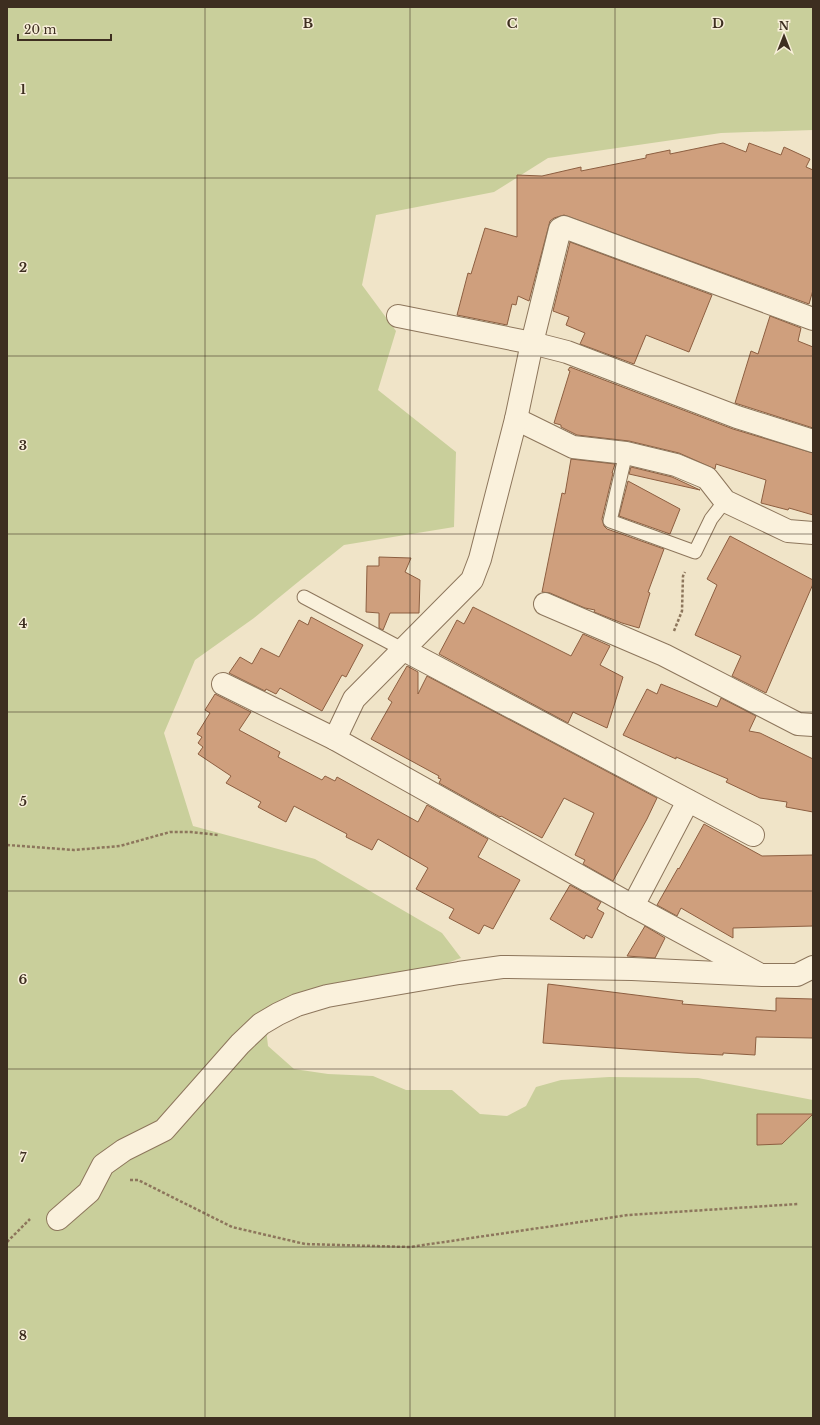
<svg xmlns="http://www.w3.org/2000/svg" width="820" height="1425" font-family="'Libre Baskerville',serif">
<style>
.green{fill:#c9cf9b}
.building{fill:#cf9f7d;stroke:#8d5f41}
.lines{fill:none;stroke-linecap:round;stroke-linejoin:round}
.lane-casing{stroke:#8d765c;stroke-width:15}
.street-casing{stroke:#8d765c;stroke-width:24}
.path{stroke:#8d765c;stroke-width:2.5;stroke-dasharray:3 2;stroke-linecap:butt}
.lane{stroke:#faf1dc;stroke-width:13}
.street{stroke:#faf1dc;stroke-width:22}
.grid{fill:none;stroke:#3d2e20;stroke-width:1;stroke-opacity:0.55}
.grid-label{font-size:13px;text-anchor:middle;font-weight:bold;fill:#3d2e20;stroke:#f7eed8;stroke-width:3;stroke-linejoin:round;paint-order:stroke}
</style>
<rect width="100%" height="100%" fill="#f0e4c8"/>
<polygon class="green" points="7,7 813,7 813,130 721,133 548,158 494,192 376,215 362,285 396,331 378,390 456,452 454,527 344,545 298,582 254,618 195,660 164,733 193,826 315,859 442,933 461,958 414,975 264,1011 268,1046 294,1069 328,1074 373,1076 406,1090 452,1090 480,1114 507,1116 526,1106 536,1087 561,1080 609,1077 698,1078 813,1100 813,1418 7,1418"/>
<g class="building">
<polygon points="723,143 746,152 749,143 781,155 784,147 810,159 806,167 813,170 813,290 809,304 564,215 554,218 550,221 529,301 518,296 516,305 512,304 507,325 457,315 468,273 471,274 485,228 517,237 517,175 542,176 581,167 581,171 646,158 646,155 670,150 670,154"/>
<polygon points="570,242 712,295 689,352 646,335 634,364 580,344 585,333 566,325 569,317 553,311"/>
<polygon points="770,316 801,328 798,341 813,347 813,428 735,403 751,351 758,354"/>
<polygon points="570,367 733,429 813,453 813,515 789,508 788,510 761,503 766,480 716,464 715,469 679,453 629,441 577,435 561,427 561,425 554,423 570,371 568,370"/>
<polygon points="571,459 615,464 612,473 613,473 602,519 604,526 607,529 664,549 648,592 650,593 639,628 622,623 594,612 595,610 585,608 550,593 542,592 562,493 565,494"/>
<polygon points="631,467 672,477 700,490 629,474"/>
<polygon points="628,481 680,509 670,534 619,516"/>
<polygon points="730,536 813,580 813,584 766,693 732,676 741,656 695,635 717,585 707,579"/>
<polygon points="379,557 411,558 405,572 420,580 419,613 390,613 383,630 379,628 379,613 366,612 367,566 379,566"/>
<polygon points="473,607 571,656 583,634 610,646 600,665 623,677 607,728 573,712 568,723 439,654 457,620 464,624"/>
<polygon points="311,617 363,645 346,677 342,675 322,711 280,688 276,694 266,689 265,691 229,673 240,657 252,664 261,648 279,657 299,620 308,625"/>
<polygon points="407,666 418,672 418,694 427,676 657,798 647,819 613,881 583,864 585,860 575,855 594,813 564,798 542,838 501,816 500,817 439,783 441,779 438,778 439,776 371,739 392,702 388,699"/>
<polygon points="661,684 717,707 721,698 756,716 749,731 760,733 813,759 813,812 786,807 787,802 760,798 726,782 728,779 676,757 676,759 623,735 647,689 657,694"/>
<polygon points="215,694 251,712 239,730 280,752 278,757 322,780 325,776 335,781 337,777 418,822 427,805 488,839 478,857 520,880 493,929 484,925 479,934 449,918 454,909 416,889 428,868 378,839 372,850 346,837 347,834 294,806 286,822 258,807 261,802 226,783 231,776 198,754 203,747 198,743 202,737 197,734 210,713 205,710"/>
<polygon points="704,824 762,856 813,855 813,926 733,928 733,938 681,908 677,916 657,905 678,868 679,869"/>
<polygon points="570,885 601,902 597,909 604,913 592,938 586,935 584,939 550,919"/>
<polygon points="645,926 665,938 655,958 627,956"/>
<polygon points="548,984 683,1001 682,1004 776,1011 776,998 813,999 813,1038 756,1037 755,1055 723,1053 723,1055 684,1053 543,1043"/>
<polygon points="757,1114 813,1114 782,1144 757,1145"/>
</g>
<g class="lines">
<g class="lane-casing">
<g id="lane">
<polyline points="626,453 610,521 695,552 711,519 725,501"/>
<polyline points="304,597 404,650"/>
</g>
</g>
<g class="street-casing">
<g id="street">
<polyline points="398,316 532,343 567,352 737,417 813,441"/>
<polyline points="516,419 573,447 626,453 676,465 707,478 725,501 788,531 813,533"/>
<polyline points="545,604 664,655 798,724 813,725"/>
<polyline points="404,650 753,835"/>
<polyline points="223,684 335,739 633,906 757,973"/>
<polyline points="335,739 354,699 472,580 480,559 516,419 532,343 560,229 564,227 813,319"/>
<polyline points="633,906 688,801"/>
<polyline points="58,1219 89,1192 103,1165 124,1150 164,1130 240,1044 261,1024 278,1014 297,1005 327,996 383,986 459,973 502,967 632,969 762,975 797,975 813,967"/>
</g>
</g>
<g class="path">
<polyline points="674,631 682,611 683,576 685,572"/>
<polyline points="7,845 74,850 120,846 170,832 191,832 218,835"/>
<polyline points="130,1180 138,1180 232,1227 305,1244 410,1247 628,1215 798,1204"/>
<polyline points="7,1242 30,1219"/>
</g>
<use href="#lane" class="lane"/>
<use href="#street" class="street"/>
</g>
<path class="grid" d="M205,7V1418M410,7V1418M615,7V1418M7,178H813M7,356H813M7,534H813M7,712H813M7,891H813M7,1069H813M7,1247H813"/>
<g class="grid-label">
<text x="308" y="28">B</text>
<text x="512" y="28">C</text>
<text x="718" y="28">D</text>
<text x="23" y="94">1</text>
<text x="23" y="272">2</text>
<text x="23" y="450">3</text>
<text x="23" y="628">4</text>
<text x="23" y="806">5</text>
<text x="23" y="984">6</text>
<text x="23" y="1162">7</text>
<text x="23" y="1340">8</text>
</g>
<rect width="820" height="1425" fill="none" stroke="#3d2e20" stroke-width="16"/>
<g transform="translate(784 36)" stroke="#f7eed8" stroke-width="3" paint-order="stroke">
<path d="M0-3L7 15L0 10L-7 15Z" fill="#3d2e20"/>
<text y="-6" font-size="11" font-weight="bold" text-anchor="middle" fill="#3d2e20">N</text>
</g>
<path d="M18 34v6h93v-6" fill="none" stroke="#3d2e20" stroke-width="2"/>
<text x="24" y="34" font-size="12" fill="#3d2e20" stroke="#f7eed8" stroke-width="3" paint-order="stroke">20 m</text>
</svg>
